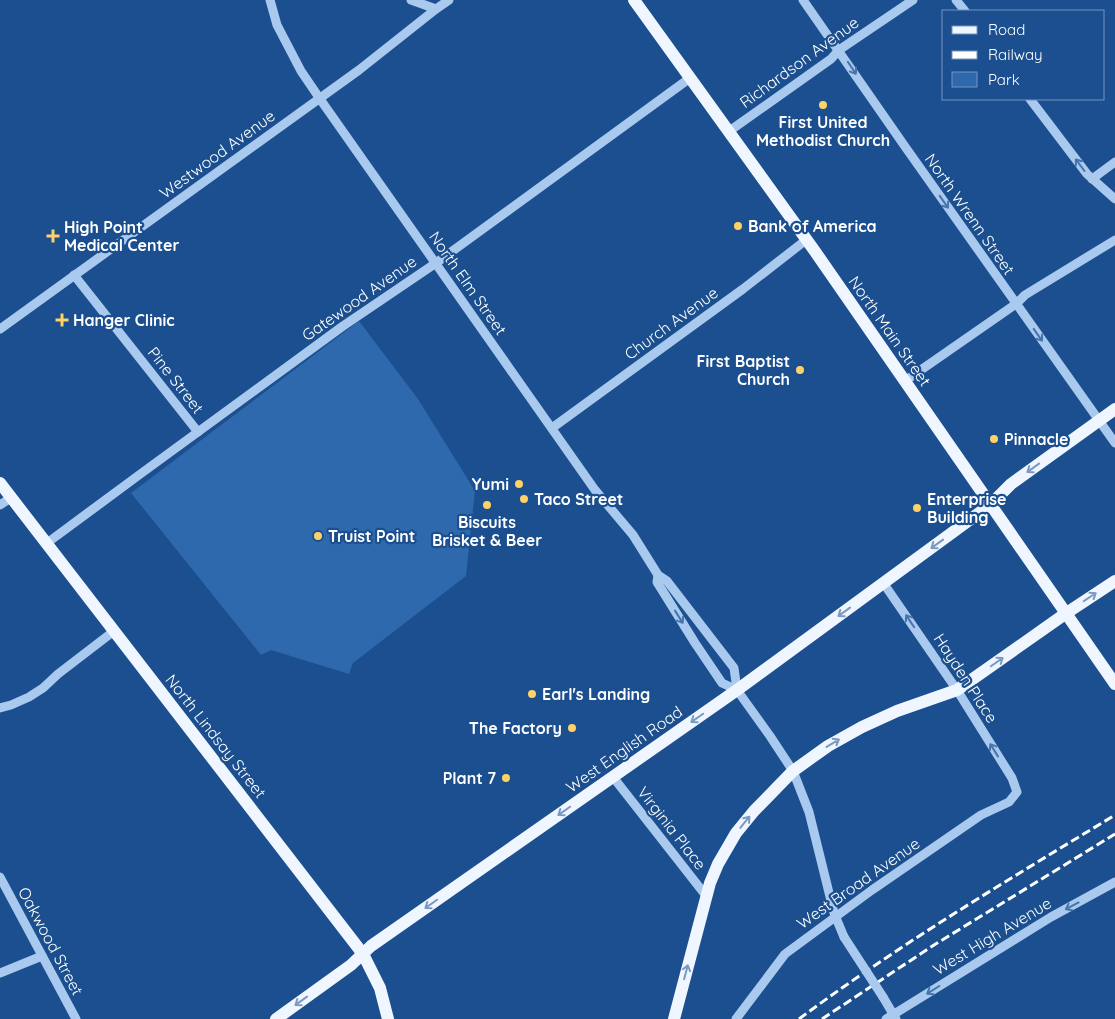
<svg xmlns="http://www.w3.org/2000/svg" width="1115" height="1019" font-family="Quicksand,sans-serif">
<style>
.green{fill:#2e69ad}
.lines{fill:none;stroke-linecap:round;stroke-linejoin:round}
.minor{stroke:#a9c9ee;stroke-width:9}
.major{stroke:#f0f6ff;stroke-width:12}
.rail{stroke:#fff;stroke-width:3;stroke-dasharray:9 4;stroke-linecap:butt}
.minor-bridge{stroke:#a9c9ee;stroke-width:9}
.oneway{stroke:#4674ac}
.oneway2{stroke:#7b9ac1}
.poi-dot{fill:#ffd166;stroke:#1b4f8f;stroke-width:2}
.labels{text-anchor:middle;stroke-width:4.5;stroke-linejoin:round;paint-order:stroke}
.street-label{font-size:16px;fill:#fff;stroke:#1b4f8f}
.poi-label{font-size:16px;font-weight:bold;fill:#fff;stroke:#1b4f8f;text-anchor:start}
</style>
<rect width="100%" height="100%" fill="#1b4f8f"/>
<polygon class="green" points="359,321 418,399 475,491 466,576 353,663 349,674 271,650 261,655 131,493"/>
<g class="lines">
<g class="minor">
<polyline points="270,0 277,25 301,71 320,99 595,490 633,535 658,575 667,581 734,668 737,690 770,736 793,771 809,812 834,913 844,937"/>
<polyline points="411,0 436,9"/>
<polyline points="803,0 906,148 1115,443"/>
<polyline points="956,0 965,11"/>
<polyline points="1030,99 1087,174 1115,199"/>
<polyline points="728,132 831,59 839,50 913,0"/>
<polyline points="1092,179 1115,162"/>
<polyline points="74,275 198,432"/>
<polyline points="0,329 359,70 436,9 449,0"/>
<polyline points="905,381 1016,304 1025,295 1115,240"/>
<polyline points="552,428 743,289 806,240"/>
<polyline points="0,505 12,497"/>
<polyline points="47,543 139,475 343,326 436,263 690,78"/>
<polyline points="658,575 657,582 695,643 722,683 737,690"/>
<polyline points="0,708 11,705 29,697 43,688 58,674 114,631"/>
<polyline points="613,777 707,897"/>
<polyline points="0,877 76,1019"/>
<polyline points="0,973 42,956"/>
<polyline points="883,997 896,1019"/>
<polyline points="736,1019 785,954 872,890 981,815 1009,802 1017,792 1012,778 957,690 884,584"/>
<polyline points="886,1019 1051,917 1115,882"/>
</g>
<g class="major">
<polyline points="634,0 814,250 1115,684"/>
<polyline points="0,483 363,954 380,988 388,1019"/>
<polyline points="276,1019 351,965 371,946 737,690 990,505 1011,484 1115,409"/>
<polyline points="674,1019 710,883 718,864 736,833 754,811 793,771 828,746 862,727 897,711 957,690 1065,614 1115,581"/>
</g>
<g class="rail">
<path d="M799,1019C900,944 1008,880 1115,815"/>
<polyline points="822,1019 934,945 1115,834"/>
</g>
<polyline class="minor-bridge" points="844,937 883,997"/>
</g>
<defs><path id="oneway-shaft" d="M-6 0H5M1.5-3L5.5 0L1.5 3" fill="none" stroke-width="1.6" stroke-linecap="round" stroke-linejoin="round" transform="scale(1.25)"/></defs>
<g class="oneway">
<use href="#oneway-shaft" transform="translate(852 68) rotate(56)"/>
<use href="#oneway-shaft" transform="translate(1080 165) rotate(-127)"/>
<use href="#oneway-shaft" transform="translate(944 202) rotate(55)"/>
<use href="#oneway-shaft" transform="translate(1038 335) rotate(55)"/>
<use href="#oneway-shaft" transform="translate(679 617) rotate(58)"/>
<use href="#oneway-shaft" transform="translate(910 621) rotate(-124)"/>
<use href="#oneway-shaft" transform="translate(994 750) rotate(-122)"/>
<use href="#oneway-shaft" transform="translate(1072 906) rotate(152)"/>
<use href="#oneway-shaft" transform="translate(933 990) rotate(148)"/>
</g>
<g class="oneway2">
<use href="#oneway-shaft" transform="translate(1033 468) rotate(144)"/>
<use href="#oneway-shaft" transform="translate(937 544) rotate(144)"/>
<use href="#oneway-shaft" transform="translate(1090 597) rotate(-34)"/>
<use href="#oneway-shaft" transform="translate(844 612) rotate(144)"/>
<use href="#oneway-shaft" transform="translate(997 662) rotate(-35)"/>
<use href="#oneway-shaft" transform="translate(697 718) rotate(145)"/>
<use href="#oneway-shaft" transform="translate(833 743) rotate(-31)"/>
<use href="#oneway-shaft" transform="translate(564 811) rotate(145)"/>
<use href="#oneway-shaft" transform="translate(745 822) rotate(-51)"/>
<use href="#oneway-shaft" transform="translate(431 904) rotate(145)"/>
<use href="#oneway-shaft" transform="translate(686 972) rotate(-75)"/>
<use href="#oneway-shaft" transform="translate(301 1001) rotate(144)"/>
</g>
<g class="poi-dot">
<circle cx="823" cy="105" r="5"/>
<circle cx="738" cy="226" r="5"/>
<path d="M50.5 228.5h5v5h5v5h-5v5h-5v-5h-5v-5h5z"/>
<path d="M59.5 312.5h5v5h5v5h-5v5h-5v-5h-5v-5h5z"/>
<circle cx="800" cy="370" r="5"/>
<circle cx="994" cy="439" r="5"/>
<circle cx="519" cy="484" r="5"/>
<circle cx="524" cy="499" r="5"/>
<circle cx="487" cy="505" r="5"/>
<circle cx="917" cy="508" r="5"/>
<circle cx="318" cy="536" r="5"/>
<circle cx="532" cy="694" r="5"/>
<circle cx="572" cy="728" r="5"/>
<circle cx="506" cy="778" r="5"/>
</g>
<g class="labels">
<g class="street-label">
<text transform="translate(799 62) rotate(-36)" y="6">Richardson Avenue</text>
<text transform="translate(217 154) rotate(-36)" y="6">Westwood Avenue</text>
<text transform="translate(970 214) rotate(55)" y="6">North Wrenn Street</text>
<text transform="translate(468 283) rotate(55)" y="6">North Elm Street</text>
<text transform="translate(359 298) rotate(-35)" y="6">Gatewood Avenue</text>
<text transform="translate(671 323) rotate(-36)" y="6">Church Avenue</text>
<text transform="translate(890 331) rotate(55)" y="6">North Main Street</text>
<text transform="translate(176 380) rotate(52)" y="6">Pine Street</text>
<text transform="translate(966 678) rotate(57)" y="6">Hayden Place</text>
<text transform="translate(216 736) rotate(52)" y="6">North Lindsay Street</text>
<text transform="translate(624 749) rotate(-35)" y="6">West English Road</text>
<text transform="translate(672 828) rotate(52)" y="6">Virginia Place</text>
<text transform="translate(858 883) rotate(-35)" y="6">West Broad Avenue</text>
<text transform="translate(992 936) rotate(-31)" y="6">West High Avenue</text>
<text transform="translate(51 941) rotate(62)" y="6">Oakwood Street</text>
</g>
<g class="poi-label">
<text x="823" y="128" text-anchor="middle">First United<tspan x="823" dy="18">Methodist Church</tspan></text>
<text x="748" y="232">Bank of America</text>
<text x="64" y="233">High Point<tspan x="64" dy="18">Medical Center</tspan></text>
<text x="73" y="326">Hanger Clinic</text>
<text x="790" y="367" text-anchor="end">First Baptist<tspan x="790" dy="18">Church</tspan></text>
<text x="1004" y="445">Pinnacle</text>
<text x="509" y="490" text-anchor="end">Yumi</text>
<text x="534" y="505">Taco Street</text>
<text x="927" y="505">Enterprise<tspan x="927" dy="18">Building</tspan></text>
<text x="487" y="528" text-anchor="middle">Biscuits<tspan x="487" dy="18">Brisket &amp; Beer</tspan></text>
<text x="328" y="542">Truist Point</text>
<text x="542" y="700">Earl's Landing</text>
<text x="562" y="734" text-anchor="end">The Factory</text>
<text x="496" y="784" text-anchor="end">Plant 7</text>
</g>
</g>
<rect x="942" y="10" width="162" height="90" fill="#1b4f8f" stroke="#7695bc"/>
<rect x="952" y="26" width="25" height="8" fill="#f0f6ff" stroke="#7695bc"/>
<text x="988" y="35" font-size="15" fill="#ffffff">Road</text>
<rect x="952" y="51" width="25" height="8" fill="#ffffff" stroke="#7695bc"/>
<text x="988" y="60" font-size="15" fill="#ffffff">Railway</text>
<rect x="952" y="72" width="25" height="15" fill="#2e69ad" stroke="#7695bc"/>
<text x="988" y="85" font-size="15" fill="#ffffff">Park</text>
</svg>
